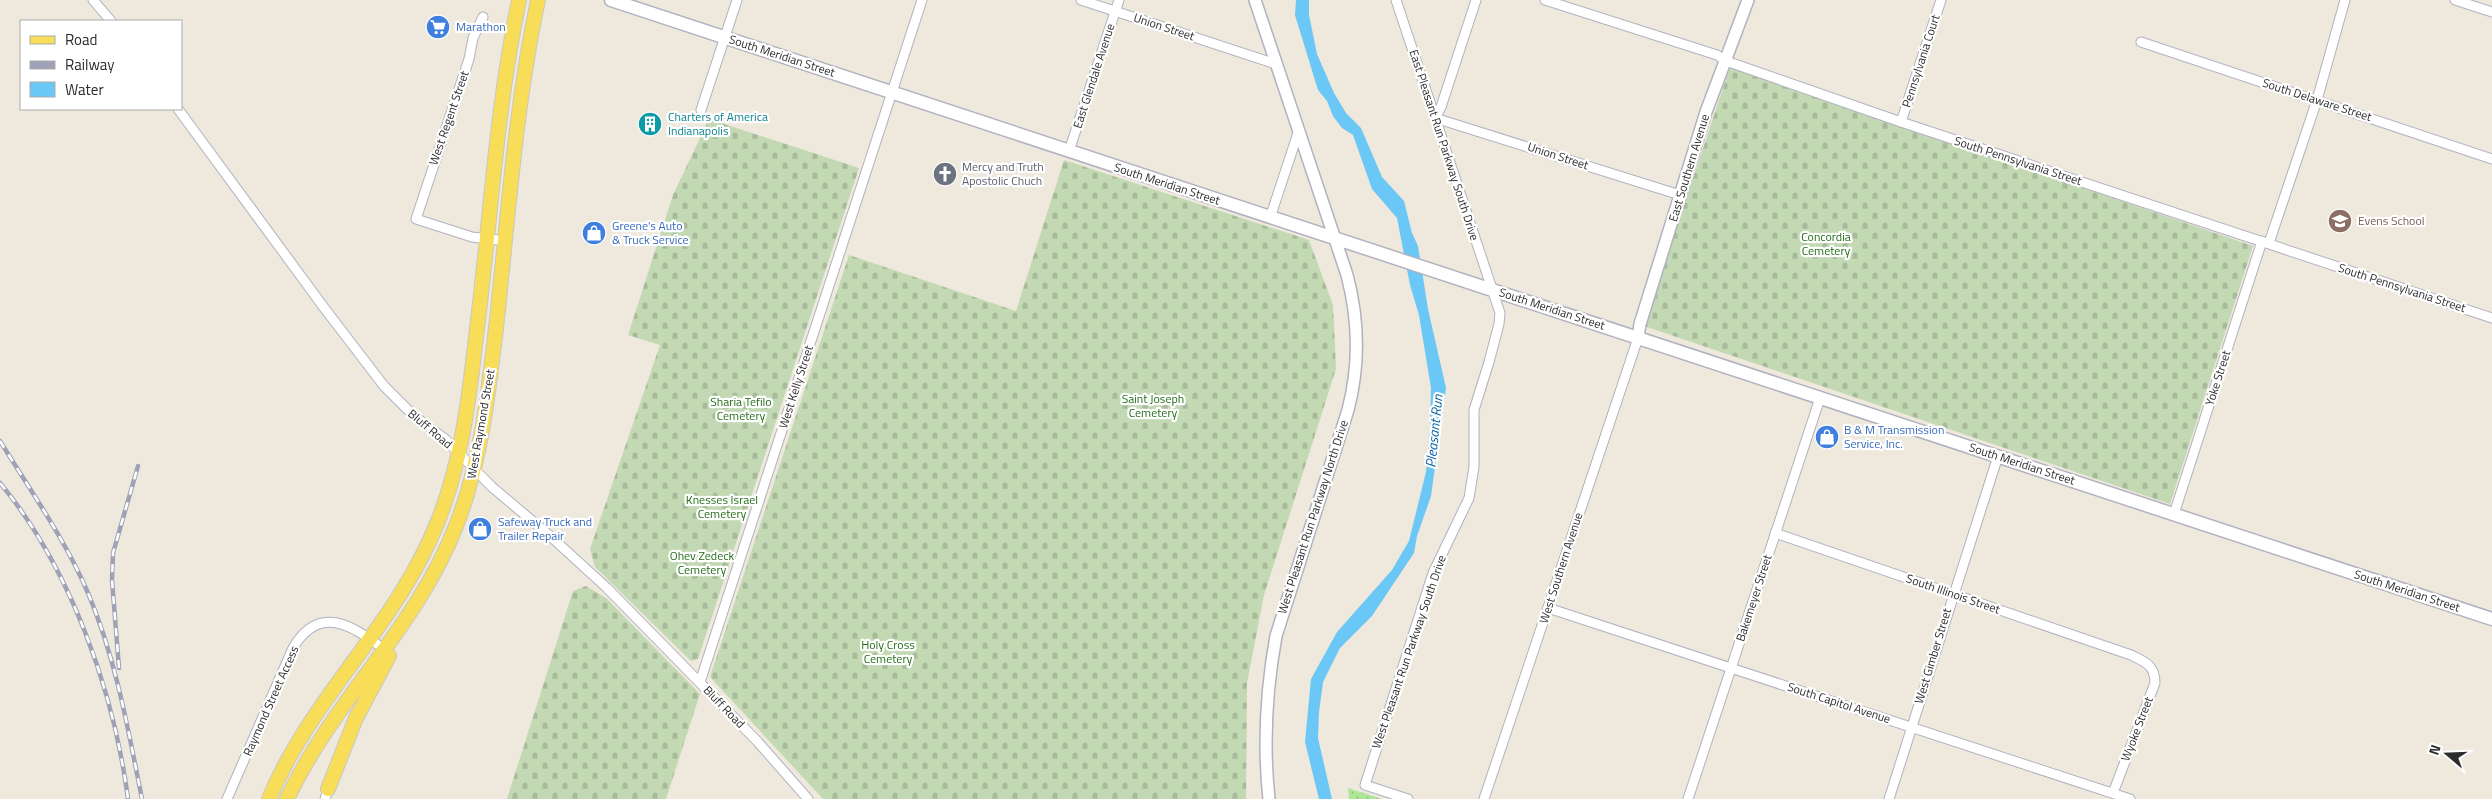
<svg xmlns="http://www.w3.org/2000/svg" width="2492" height="799" font-family="'Titillium Web',sans-serif">
<style>
.cemetery{fill:url(#cemetery-stones)}
.park{fill:url(#park-dots)}
.water{fill:#6bc7f5}
.lines{fill:none;stroke-linecap:round;stroke-linejoin:round}
.minor-casing{stroke:#b1b2c0;stroke-width:11}
.tertiary-casing{stroke:#b1b2c0;stroke-width:14}
.secondary-casing{stroke:#b1b2c0;stroke-width:15}
.primary-casing{stroke:#c8c8c8;stroke-width:16}
.minor{stroke:#fff;stroke-width:9}
.tertiary{stroke:#fff;stroke-width:11}
.secondary{stroke:#fff;stroke-width:12}
.primary{stroke:#f8dd58;stroke-width:14}
.rail-casing{stroke:#9fa1b7;stroke-width:4.5}
.rail{stroke:#fff;stroke-width:2.5;stroke-dasharray:8;stroke-linecap:butt}
.labels{text-anchor:middle;stroke-width:4.5;stroke-linejoin:round;paint-order:stroke}
.shop-label{font-size:12px;fill:#366cbe;stroke:#fff;text-anchor:start}
.street-label{font-size:12px;fill:#2c2c2c;stroke:#fff}
.culture-label{font-size:12px;fill:#0d838f;stroke:#fff;text-anchor:start}
.worship-label{font-size:12px;fill:#5b616d;stroke:#fff;text-anchor:start}
.education-label{font-size:12px;fill:#785e54;stroke:#fff;text-anchor:start}
.park-label{font-size:12px;fill:#236d17;stroke:#fff}
.water-label{font-size:14px;font-style:italic;fill:#0664a5;stroke:#fff}
</style>
<defs>
<pattern id="cemetery-stones" width="16" height="16" patternUnits="userSpaceOnUse" patternTransform="scale(1.25)"><rect width="16" height="16" fill="#c3d9b3"/><path d="M2 7V4a2 2 0 0 1 4 0v3zM10 15v-3a2 2 0 0 1 4 0v3z" fill="#a8ba9a"/></pattern>
<pattern id="park-dots" width="8" height="8" patternUnits="userSpaceOnUse" patternTransform="scale(1.25)"><rect width="8" height="8" fill="#ade797"/><path d="M2 2h.1M6 6h.1" fill="none" stroke="#95c682" stroke-width="1.8" stroke-linecap="round"/></pattern>
</defs>
<rect width="100%" height="100%" fill="#eee8dd"/>
<g class="cemetery">
<polygon points="1730,67 2253,246 2170,504 1644,326"/>
<polygon points="709,119 859,168 698,659 691,661 595,567 590,549 660,345 628,335 673,195"/>
<polygon points="1064,160 1309,240 1333,305 1336,369 1264,595 1247,683 1246,799 823,799 710,677 849,255 1016,311"/>
<polygon points="586,586 606,598 700,694 666,799 507,799 573,591"/>
</g>
<polygon class="park" points="1348,788 1382,799 1349,799"/>
<polygon class="water" points="1296,0 1309,0 1309,15 1317,54 1334,93 1346,113 1361,128 1382,177 1404,201 1412,233 1418,246 1428,309 1446,388 1431,496 1417,536 1414,553 1372,616 1340,648 1323,682 1319,712 1318,738 1332,799 1319,799 1305,742 1311,679 1337,632 1392,570 1409,541 1426,472 1430,428 1431,388 1419,315 1410,285 1397,218 1372,189 1353,135 1342,128 1333,116 1327,101 1318,90 1295,15"/>
<g class="lines">
<g class="minor-casing">
<g id="minor">
<polyline points="93,0 111,21"/>
<polyline points="1081,0 1276,64"/>
<polyline points="1396,0 1500,313 1499,324 1489,362 1474,410 1474,467 1469,498 1433,573 1365,785 1408,799"/>
<polyline points="1476,0 1441,107 1435,118 1680,195"/>
<polyline points="1545,0 1717,55 1726,61 1901,122 2492,318"/>
<polyline points="2455,0 2492,12"/>
<polyline points="483,17 473,38 469,59 416,219 472,237 506,241"/>
<polyline points="2141,42 2492,159"/>
<polyline points="178,109 325,309 384,386 415,417 445,439 492,487 549,535 607,588 757,741 808,799"/>
<polyline points="701,110 737,0"/>
<polyline points="1901,122 1941,0"/>
<polyline points="1069,151 1119,0"/>
<polyline points="1270,218 1299,130"/>
<polyline points="2269,243 2317,100 2345,0"/>
<polyline points="2174,514 2262,241"/>
<path d="M1775,533L2131,655C2145,662 2155,665 2155,683L2113,793"/>
<polyline points="1548,608 2130,799"/>
<polyline points="700,682 922,0"/>
<path d="M227,799L293,648C320,602 354,627 385,650"/>
<polyline points="325,799 328,789"/>
<polyline points="1484,799 1638,338"/>
<polyline points="1688,799 1820,398"/>
<polyline points="1889,799 1998,456"/>
</g>
</g>
<g class="tertiary-casing">
<g id="tertiary">
<path d="M1255,0L1347,275C1359,320 1360,364 1348,410L1276,636C1266,691 1263,743 1269,799"/>
<polyline points="1638,338 1640,324 1706,112 1748,0"/>
</g>
</g>
<g class="secondary-casing">
<polyline id="secondary" points="611,0 2492,619"/>
</g>
<g class="primary-casing">
<g id="primary">
<polyline points="328,789 356,718 389,656"/>
<path d="M269,799C311,697 398,624 438,521C464,456 470,388 478,320C491,213 497,105 519,0"/>
<path d="M287,799C333,701 417,627 456,526C481,462 488,395 496,328C508,219 515,108 538,0"/>
</g>
</g>
<use href="#minor" class="minor"/>
<use href="#tertiary" class="tertiary"/>
<use href="#secondary" class="secondary"/>
<use href="#primary" class="primary"/>
<g class="rail-casing">
<g id="rail">
<path d="M0,441C30,490 65,539 88,593C116,659 128,729 142,799"/>
<path d="M0,483C70,567 114,691 128,799"/>
<polyline points="119,668 112,580 113,553 138,466"/>
</g>
</g>
<use href="#rail" class="rail"/>
</g>
<defs>
<g id="supermarket-disc" transform="scale(1.25)"><circle r="9.5" fill="#3f7fe0" stroke="#fff"/><path d="M-6-5.5h2.5l.6 2H6L4.5 2H-2.5L-4.4-4H-6ZM-1.5 3.2a1.3 1.3 0 1 0 .1 0ZM3 3.2a1.3 1.3 0 1 0 .1 0Z" fill="#fff"/></g>
<g id="building-disc" transform="scale(1.25)"><circle r="9.5" fill="#0f9aa8" stroke="#fff"/><path d="M-4-6H4V6H1V3H-1V6H-4ZM-2.5-4.3h1.7v1.8h-1.7ZM.8-4.3h1.7v1.8H.8ZM-2.5-1h1.7V.8h-1.7ZM.8-1h1.7V.8H.8Z" fill="#fff"/></g>
<g id="church-disc" transform="scale(1.25)"><circle r="9.5" fill="#6b7280" stroke="#fff"/><path d="M-1.2-6h2.4v3.5h3.3v2.4h-3.3V6h-2.4V-.1h-3.3v-2.4h3.3Z" fill="#fff"/></g>
<g id="school-disc" transform="scale(1.25)"><circle r="9.5" fill="#8d6e63" stroke="#fff"/><path d="M0-5L7-2L0 1L-7-2ZM-4 1L0 2.5L4 1V4Q0 6-4 4Z" fill="#fff"/></g>
<g id="shop-disc" transform="scale(1.25)"><circle r="9.5" fill="#3f7fe0" stroke="#fff"/><path d="M-5-2.5h2.3a2.7 3.5 0 0 1 5.4 0H5L5.5 6h-11ZM-1.5-2.5h3a1.5 2.3 0 0 0-3 0Z" fill="#fff"/></g>
</defs>
<g fill-rule="evenodd">
<use href="#supermarket-disc" x="438" y="27"/>
<use href="#building-disc" x="650" y="124"/>
<use href="#church-disc" x="945" y="174"/>
<use href="#school-disc" x="2340" y="221"/>
<use href="#shop-disc" x="594" y="233"/>
<use href="#shop-disc" x="1827" y="437"/>
<use href="#shop-disc" x="480" y="529"/>
</g>
<g class="labels">
<g class="shop-label">
<text x="456" y="31">Marathon</text>
<text x="612" y="230">Greene's Auto<tspan x="612" dy="14">&amp; Truck Service</tspan></text>
<text x="1844" y="434">B &amp; M Transmission<tspan x="1844" dy="14">Service, Inc.</tspan></text>
<text x="498" y="526">Safeway Truck and<tspan x="498" dy="14">Trailer Repair</tspan></text>
</g>
<g class="street-label">
<text transform="translate(1164 27) rotate(18)" y="4">Union Street</text>
<text transform="translate(782 56) rotate(18)" y="4">South Meridian Street</text>
<text transform="translate(1921 61) rotate(-72)" y="4">Pennsylvania Court</text>
<text transform="translate(1094 76) rotate(-72)" y="4">East Glendale Avenue</text>
<text transform="translate(2317 100) rotate(18)" y="4">South Delaware Street</text>
<text transform="translate(449 118) rotate(-71)" y="4">West Regent Street</text>
<text transform="translate(1444 145) rotate(72)" y="4">East Pleasant Run Parkway South Drive</text>
<text transform="translate(1558 156) rotate(18)" y="4">Union Street</text>
<text transform="translate(2018 161) rotate(18)" y="4">South Pennsylvania Street</text>
<text transform="translate(1689 168) rotate(-73)" y="4">East Southern Avenue</text>
<text transform="translate(1167 184) rotate(18)" y="4">South Meridian Street</text>
<text transform="translate(2402 288) rotate(18)" y="4">South Pennsylvania Street</text>
<text transform="translate(1552 309) rotate(18)" y="4">South Meridian Street</text>
<text transform="translate(2218 378) rotate(-72)" y="4">Yoke Street</text>
<text transform="translate(796 387) rotate(-72)" y="4">West Kelly Street</text>
<text transform="translate(481 424) rotate(-80)" y="4">West Raymond Street</text>
<text transform="translate(430 429) rotate(40)" y="4">Bluff Road</text>
<text transform="translate(2022 464) rotate(18)" y="4">South Meridian Street</text>
<text transform="translate(1313 517) rotate(-72)" y="4">West Pleasant Run Parkway North Drive</text>
<text transform="translate(1561 568) rotate(-72)" y="4">West Southern Avenue</text>
<text transform="translate(2407 591) rotate(18)" y="4">South Meridian Street</text>
<text transform="translate(1953 594) rotate(19)" y="4">South Illinois Street</text>
<text transform="translate(1754 598) rotate(-72)" y="4">Bakemeyer Street</text>
<text transform="translate(1409 652) rotate(-71)" y="4">West Pleasant Run Parkway South Drive</text>
<text transform="translate(1933 656) rotate(-73)" y="4">West Gimber Street</text>
<text transform="translate(271 701) rotate(-66)" y="4">Raymond Street Access</text>
<text transform="translate(1839 703) rotate(18)" y="4">South Capitol Avenue</text>
<text transform="translate(724 707) rotate(46)" y="4">Bluff Road</text>
<text transform="translate(2137 729) rotate(-69)" y="4">Wyoke Street</text>
</g>
<g class="culture-label">
<text x="668" y="121">Charters of America<tspan x="668" dy="14">Indianapolis</tspan></text>
</g>
<g class="worship-label">
<text x="962" y="171">Mercy and Truth<tspan x="962" dy="14">Apostolic Chuch</tspan></text>
</g>
<g class="education-label">
<text x="2358" y="225">Evens School</text>
</g>
<g class="park-label">
<text x="1826" y="241">Concordia<tspan x="1826" dy="14">Cemetery</tspan></text>
<text x="1153" y="403">Saint Joseph<tspan x="1153" dy="14">Cemetery</tspan></text>
<text x="741" y="406">Sharia Tefilo<tspan x="741" dy="14">Cemetery</tspan></text>
<text x="722" y="504">Knesses Israel<tspan x="722" dy="14">Cemetery</tspan></text>
<text x="702" y="560">Ohev Zedeck<tspan x="702" dy="14">Cemetery</tspan></text>
<text x="888" y="649">Holy Cross<tspan x="888" dy="14">Cemetery</tspan></text>
</g>
<g class="water-label">
<text transform="translate(1434 431) rotate(-84)" y="5">Pleasant Run</text>
</g>
</g>
<rect x="20" y="20" width="162" height="90" fill="#ffffff" stroke="#ababab"/>
<rect x="30" y="36" width="25" height="8" fill="#f8dd58" stroke="#ababab"/>
<text x="65" y="45" font-size="15" fill="#2c2c2c">Road</text>
<rect x="30" y="61" width="25" height="8" fill="#9fa1b7" stroke="#ababab"/>
<text x="65" y="70" font-size="15" fill="#2c2c2c">Railway</text>
<rect x="30" y="82" width="25" height="15" fill="#6bc7f5" stroke="#ababab"/>
<text x="65" y="95" font-size="15" fill="#2c2c2c">Water</text>
<g transform="translate(2447 754) rotate(289)" stroke="#ffffff" stroke-width="4" paint-order="stroke">
<path d="M0-4L9 19L0 12L-9 19Z" fill="#2c2c2c"/>
<text y="-8" font-size="14" font-weight="bold" text-anchor="middle" fill="#2c2c2c">N</text>
</g>
</svg>
